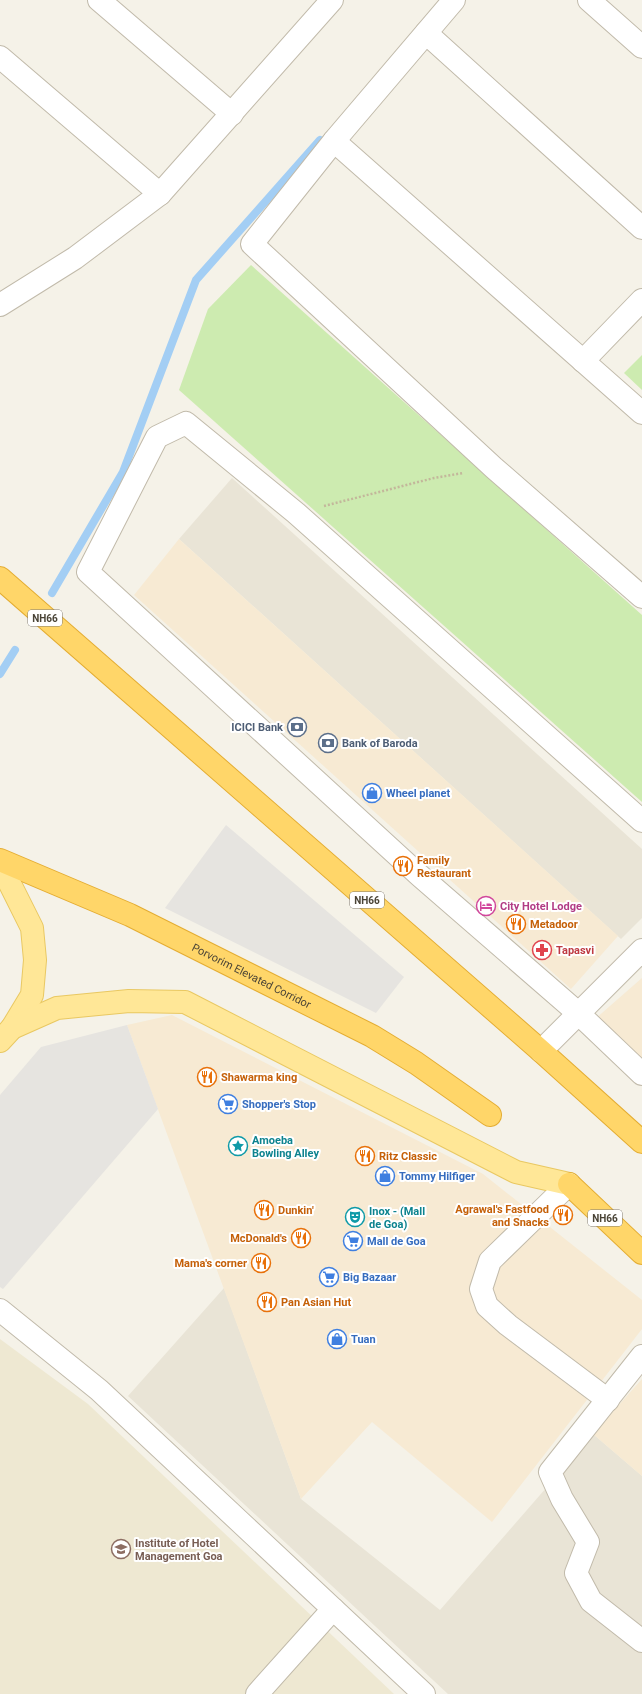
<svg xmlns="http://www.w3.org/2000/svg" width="642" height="1694" font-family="Roboto,sans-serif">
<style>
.residential{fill:#e9e4d6}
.commercial{fill:#f7ead3}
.education{fill:#eee8d2}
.green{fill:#cdebb0}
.parking{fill:#e6e4e0}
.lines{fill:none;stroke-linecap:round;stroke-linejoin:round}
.stream{stroke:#a3cef4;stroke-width:8}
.minor-casing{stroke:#c1baaa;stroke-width:24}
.major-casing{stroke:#e9c862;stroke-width:24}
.highway-casing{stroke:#e4ad33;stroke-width:24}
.path{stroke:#c3b79b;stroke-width:2.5;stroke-dasharray:2 2;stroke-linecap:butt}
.minor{stroke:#fff;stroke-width:22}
.major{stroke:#ffe797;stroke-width:22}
.highway{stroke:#ffd669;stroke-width:22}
.labels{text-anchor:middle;stroke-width:4;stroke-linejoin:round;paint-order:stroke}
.shield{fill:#fff;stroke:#807b72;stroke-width:1}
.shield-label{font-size:10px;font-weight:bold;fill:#494336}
.service-label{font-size:11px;font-weight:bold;fill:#4e5e75;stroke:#fff;text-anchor:end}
.shop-label{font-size:11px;font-weight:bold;fill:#366cbe;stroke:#fff;text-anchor:start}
.food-label{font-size:11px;font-weight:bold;fill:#c56008;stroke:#fff;text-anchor:start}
.hotel-label{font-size:11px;font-weight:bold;fill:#b23c85;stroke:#fff;text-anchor:start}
.health-label{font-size:11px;font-weight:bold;fill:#be3a42;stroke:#fff;text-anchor:start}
.street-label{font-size:11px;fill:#494336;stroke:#fff}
.culture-label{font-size:11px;font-weight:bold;fill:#0d838f;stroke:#fff;text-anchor:start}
.education-label{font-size:11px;font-weight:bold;fill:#785e54;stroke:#fff;text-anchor:start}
</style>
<rect width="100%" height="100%" fill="#f5f2e8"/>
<g class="residential">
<polygon points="232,478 642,849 642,918 621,939 179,539"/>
<polygon points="224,1288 301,1499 440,1610 593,1434 642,1476 642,1694 448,1694 128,1396"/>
</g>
<g class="commercial">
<polygon points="179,539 618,936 571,989 134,595"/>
<polygon points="642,978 642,1076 586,1027"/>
<polygon points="172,1015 483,1174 642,1300 642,1329 492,1522 372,1422 301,1499 127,1025"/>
<polygon points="642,1379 642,1476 593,1434"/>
</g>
<polygon class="education" points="0,1339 88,1404 394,1694 0,1694"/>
<g class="green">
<polygon points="251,265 642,615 642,802 179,390 208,309"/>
<polygon points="642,355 642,390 624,373"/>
</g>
<g class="parking">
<polygon points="226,825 404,977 376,1013 165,908"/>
<polygon points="127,1025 158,1109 3,1289 0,1287 0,1095 41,1047"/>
</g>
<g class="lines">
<g class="stream">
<polyline points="52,593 123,472 196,280 320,140"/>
<polyline points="0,674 15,650"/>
</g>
<g class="minor-casing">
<g id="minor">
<polyline points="99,0 232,114"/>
<polyline points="454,0 334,141 252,244 494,468 642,597"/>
<polyline points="589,0 642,47"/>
<polyline points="426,33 642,228"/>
<polyline points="0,57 160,194"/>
<polyline points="334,141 642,413"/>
<polyline points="0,305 75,258 160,194 332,0"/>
<polyline points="583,361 642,300"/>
<polyline points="642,821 296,513 186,423 157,437 88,572 419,875 578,1013 642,1074"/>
<polyline points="541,1051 642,950"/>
<polyline points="569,1184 490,1261 481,1289 487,1306 508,1325 608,1400"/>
<polyline points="0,1310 99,1390 424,1694"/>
<polyline points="642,1356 550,1472 562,1499 588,1542 576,1573 591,1601 642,1641"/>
<polyline points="257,1694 333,1609"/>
</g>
</g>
<g class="major-casing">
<g id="major">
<polyline points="0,864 32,928 35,960 32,995 12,1028"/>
<polyline points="0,1041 12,1028 57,1008 129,1001 185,1002 516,1172 569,1184"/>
</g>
</g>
<g class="highway-casing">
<g id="highway">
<polyline points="0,578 541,1051 642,1142"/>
<path id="s1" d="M0,860L130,915L372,1036L416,1063L490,1115"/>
<polyline points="569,1184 642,1253"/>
</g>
</g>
<polyline class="path" points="324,506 434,478 463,473"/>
<use href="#minor" class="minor"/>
<use href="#major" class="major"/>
<use href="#highway" class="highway"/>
</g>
<defs>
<g id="bank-ring" transform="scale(1)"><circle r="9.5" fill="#fff" stroke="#5c6f8a" stroke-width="1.5"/><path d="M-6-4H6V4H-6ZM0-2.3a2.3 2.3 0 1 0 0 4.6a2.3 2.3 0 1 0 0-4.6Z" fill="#5c6f8a"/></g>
<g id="shop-ring" transform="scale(1)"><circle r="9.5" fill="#fff" stroke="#3f7fe0" stroke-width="1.5"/><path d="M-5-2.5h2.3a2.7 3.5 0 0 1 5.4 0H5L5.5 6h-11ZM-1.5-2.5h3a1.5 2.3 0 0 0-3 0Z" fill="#3f7fe0"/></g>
<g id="restaurant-ring" transform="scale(1)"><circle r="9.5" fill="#fff" stroke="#e8710a" stroke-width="1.5"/><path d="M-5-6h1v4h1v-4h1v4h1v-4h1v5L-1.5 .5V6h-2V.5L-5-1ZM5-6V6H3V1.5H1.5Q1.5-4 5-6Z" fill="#e8710a"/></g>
<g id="hotel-ring" transform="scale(1)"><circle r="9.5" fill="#fff" stroke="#d1479c" stroke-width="1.5"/><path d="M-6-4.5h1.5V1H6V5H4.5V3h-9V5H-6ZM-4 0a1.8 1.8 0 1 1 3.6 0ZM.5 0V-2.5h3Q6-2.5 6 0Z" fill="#d1479c"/></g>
<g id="pharmacy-ring" transform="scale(1)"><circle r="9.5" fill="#fff" stroke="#e0444e" stroke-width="1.5"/><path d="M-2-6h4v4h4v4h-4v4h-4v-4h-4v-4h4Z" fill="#e0444e"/></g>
<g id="supermarket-ring" transform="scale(1)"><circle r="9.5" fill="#fff" stroke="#3f7fe0" stroke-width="1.5"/><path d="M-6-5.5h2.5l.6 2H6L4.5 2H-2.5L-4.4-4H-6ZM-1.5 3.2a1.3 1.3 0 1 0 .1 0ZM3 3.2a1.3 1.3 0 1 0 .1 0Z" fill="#3f7fe0"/></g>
<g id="sight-ring" transform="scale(1)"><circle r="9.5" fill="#fff" stroke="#0f9aa8" stroke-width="1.5"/><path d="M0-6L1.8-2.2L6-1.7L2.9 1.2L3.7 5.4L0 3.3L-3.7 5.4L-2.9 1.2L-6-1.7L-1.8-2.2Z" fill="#0f9aa8"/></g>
<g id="theatre-ring" transform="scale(1)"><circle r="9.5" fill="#fff" stroke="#0f9aa8" stroke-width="1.5"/><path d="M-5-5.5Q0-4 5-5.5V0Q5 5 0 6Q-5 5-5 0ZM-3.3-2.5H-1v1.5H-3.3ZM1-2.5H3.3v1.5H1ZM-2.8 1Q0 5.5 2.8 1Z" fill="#0f9aa8"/></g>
<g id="university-ring" transform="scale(1)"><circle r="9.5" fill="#fff" stroke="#8d6e63" stroke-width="1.5"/><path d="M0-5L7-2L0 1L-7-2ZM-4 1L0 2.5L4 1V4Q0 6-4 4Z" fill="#8d6e63"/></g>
</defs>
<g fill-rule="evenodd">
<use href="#bank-ring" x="297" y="727"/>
<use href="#bank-ring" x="328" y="743"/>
<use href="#shop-ring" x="372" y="793"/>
<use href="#restaurant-ring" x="403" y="866"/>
<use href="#hotel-ring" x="486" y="906"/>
<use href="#restaurant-ring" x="516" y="924"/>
<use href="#pharmacy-ring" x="542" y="950"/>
<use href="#restaurant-ring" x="207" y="1077"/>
<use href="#supermarket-ring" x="228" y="1104"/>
<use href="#sight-ring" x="238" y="1146"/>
<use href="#restaurant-ring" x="365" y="1156"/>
<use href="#shop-ring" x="385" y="1176"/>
<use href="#restaurant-ring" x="264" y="1210"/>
<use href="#restaurant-ring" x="563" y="1215"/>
<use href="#theatre-ring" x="355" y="1217"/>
<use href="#restaurant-ring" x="301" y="1238"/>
<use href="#supermarket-ring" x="353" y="1241"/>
<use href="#restaurant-ring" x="261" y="1263"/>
<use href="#supermarket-ring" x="329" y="1277"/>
<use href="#restaurant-ring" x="267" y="1302"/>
<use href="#shop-ring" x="337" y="1339"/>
<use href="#university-ring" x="121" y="1549"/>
</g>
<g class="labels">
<g class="shield">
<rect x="28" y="610" width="34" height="16" rx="3"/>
<rect x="350" y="892" width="34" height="16" rx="3"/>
<rect x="588" y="1210" width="34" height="16" rx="3"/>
</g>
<g class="shield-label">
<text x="45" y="622">NH66</text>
<text x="367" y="904">NH66</text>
<text x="605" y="1222">NH66</text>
</g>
<g class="service-label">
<text x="283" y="731">ICICI Bank</text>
<text x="342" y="747" text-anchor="start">Bank of Baroda</text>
</g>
<g class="shop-label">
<text x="386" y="797">Wheel planet</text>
<text x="242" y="1108">Shopper's Stop</text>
<text x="399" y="1180">Tommy Hilfiger</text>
<text x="367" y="1245">Mall de Goa</text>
<text x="343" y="1281">Big Bazaar</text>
<text x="351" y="1343">Tuan</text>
</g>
<g class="food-label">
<text x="417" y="864">Family<tspan x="417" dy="13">Restaurant</tspan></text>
<text x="530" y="928">Metadoor</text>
<text x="221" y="1081">Shawarma king</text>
<text x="379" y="1160">Ritz Classic</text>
<text x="549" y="1213" text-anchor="end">Agrawal's Fastfood<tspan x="549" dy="13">and Snacks</tspan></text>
<text x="278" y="1214">Dunkin'</text>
<text x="287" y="1242" text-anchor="end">McDonald's</text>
<text x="247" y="1267" text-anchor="end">Mama's corner</text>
<text x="281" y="1306">Pan Asian Hut</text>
</g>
<g class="hotel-label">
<text x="500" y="910">City Hotel Lodge</text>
</g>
<g class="health-label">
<text x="556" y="954">Tapasvi</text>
</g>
<g class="street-label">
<text dy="4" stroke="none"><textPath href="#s1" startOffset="277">Porvorim Elevated Corridor</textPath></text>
</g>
<g class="culture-label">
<text x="252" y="1144">Amoeba<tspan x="252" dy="13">Bowling Alley</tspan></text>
<text x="369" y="1215">Inox - (Mall<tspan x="369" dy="13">de Goa)</tspan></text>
</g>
<g class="education-label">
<text x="135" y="1547">Institute of Hotel<tspan x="135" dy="13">Management Goa</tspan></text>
</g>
</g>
</svg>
